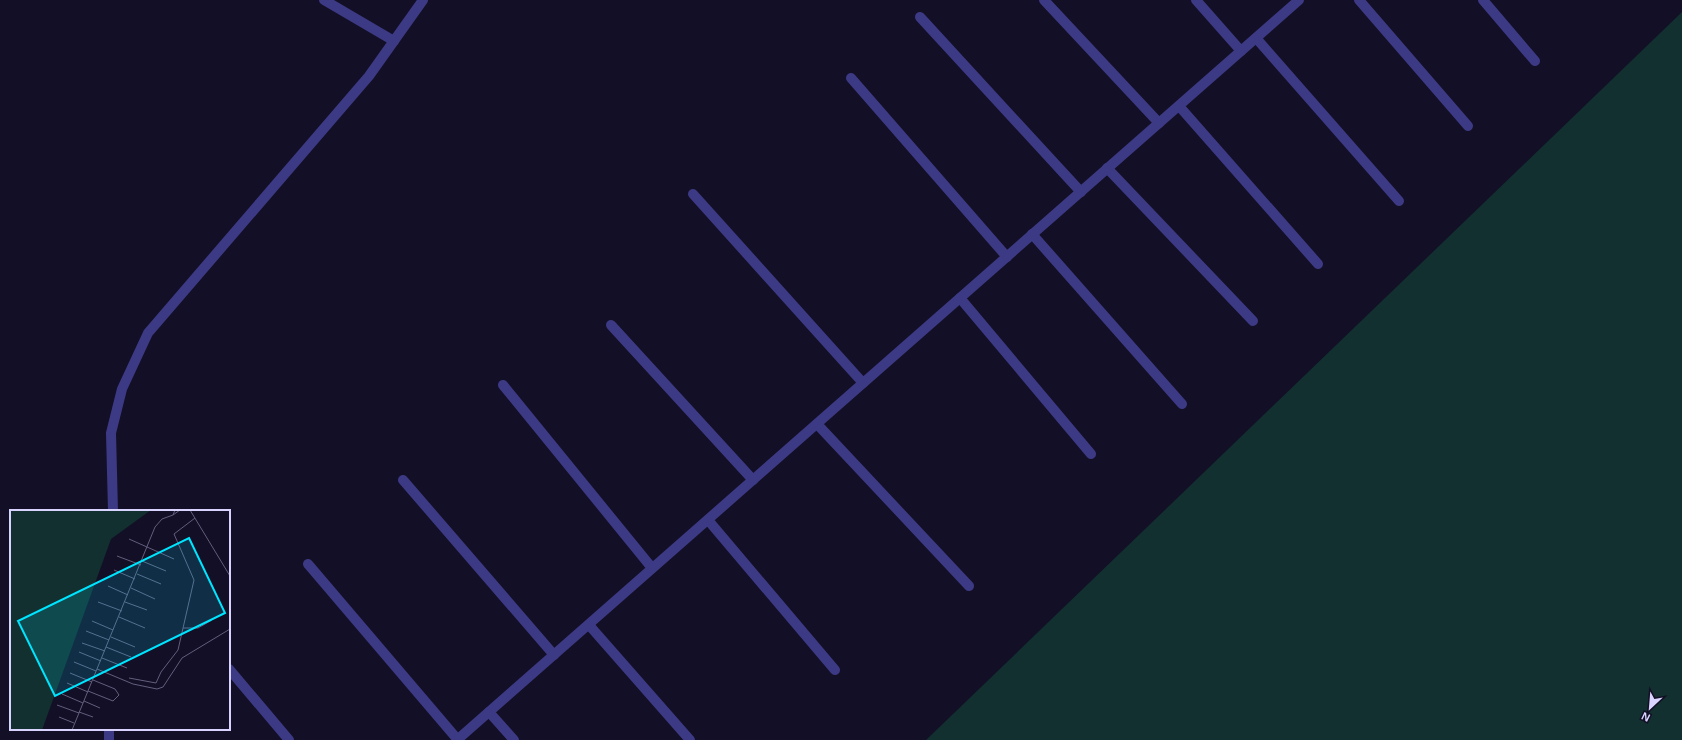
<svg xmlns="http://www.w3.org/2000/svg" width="1682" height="740" font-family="Helvetica,sans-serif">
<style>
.green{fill:#12302f}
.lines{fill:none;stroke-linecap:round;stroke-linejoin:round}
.minor{stroke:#3d3a85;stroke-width:10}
.inset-road{fill:none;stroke:#625e7d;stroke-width:1}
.view{fill:#00e5ff;fill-opacity:0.15;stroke:#00e5ff;stroke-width:2}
.inset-edge{fill:none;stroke:#d9d4ff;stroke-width:2}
</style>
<rect width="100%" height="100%" fill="#130f26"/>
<polygon class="green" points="1682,12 1682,740 926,740"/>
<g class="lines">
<g class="minor">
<polyline points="324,0 394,41"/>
<polyline points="1044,0 1159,123"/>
<polyline points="1196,0 1241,51"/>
<polyline points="1359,0 1468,126"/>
<polyline points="1483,0 1535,61"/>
<polyline points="920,17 1081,192"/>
<polyline points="1256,38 1399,201"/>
<polyline points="851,78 1007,257"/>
<polyline points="1179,106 1318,264"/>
<polyline points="1107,168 1253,321"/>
<polyline points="693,194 863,383"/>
<polyline points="1032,234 1182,404"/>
<polyline points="960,298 1091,454"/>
<polyline points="611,325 753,480"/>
<polyline points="503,385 652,568"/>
<polyline points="817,424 969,586"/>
<polyline points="403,480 554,655"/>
<polyline points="113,511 111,433 122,389 148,333 369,76 423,0"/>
<polyline points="708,520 835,670"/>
<polyline points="308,564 458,740"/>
<polyline points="589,625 690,740"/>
<polyline points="229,669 289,740"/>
<polyline points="489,712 514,740"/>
<polyline points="109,740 109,729"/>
<polyline points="457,740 1299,0"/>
</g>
</g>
<g transform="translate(10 510)">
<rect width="220" height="220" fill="#130f26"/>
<path d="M0,0H141L101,29L32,220H0Z" fill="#12302f"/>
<path class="inset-road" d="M165,0L163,5L170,0M180,0L220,66M119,29L164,49M107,46L131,55M132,51L156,61M104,60L125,69M127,64L151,74M98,76L118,85M121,78L145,89M88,92L112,101M115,92L137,100M109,107L135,118M82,111L103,120M173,118H188L202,110M76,121L99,130M101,127L125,137M72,133L95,141M96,137L121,147M69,142L91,151M92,148L117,158M64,152L86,161M87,159L123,174L147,179L153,177L172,148L220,119M60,163L82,172M119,168L146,173L151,162L168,140L184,70L164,24L185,8M57,173L78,182M78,181L103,191L109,185L105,179L83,170M52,184L73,193M74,191L90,198M47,195L69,203M69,202L83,207M49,207L64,213M62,220L145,17L152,9L163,5"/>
<path class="view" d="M179,28L215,103L45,186L8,111Z"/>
<rect width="220" height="220" class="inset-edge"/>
</g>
<g transform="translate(1650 708) rotate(206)" stroke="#130f26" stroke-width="3" paint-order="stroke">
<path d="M0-3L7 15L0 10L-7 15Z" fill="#d9d4ff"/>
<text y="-6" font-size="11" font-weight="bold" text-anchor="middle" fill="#d9d4ff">N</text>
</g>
</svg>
